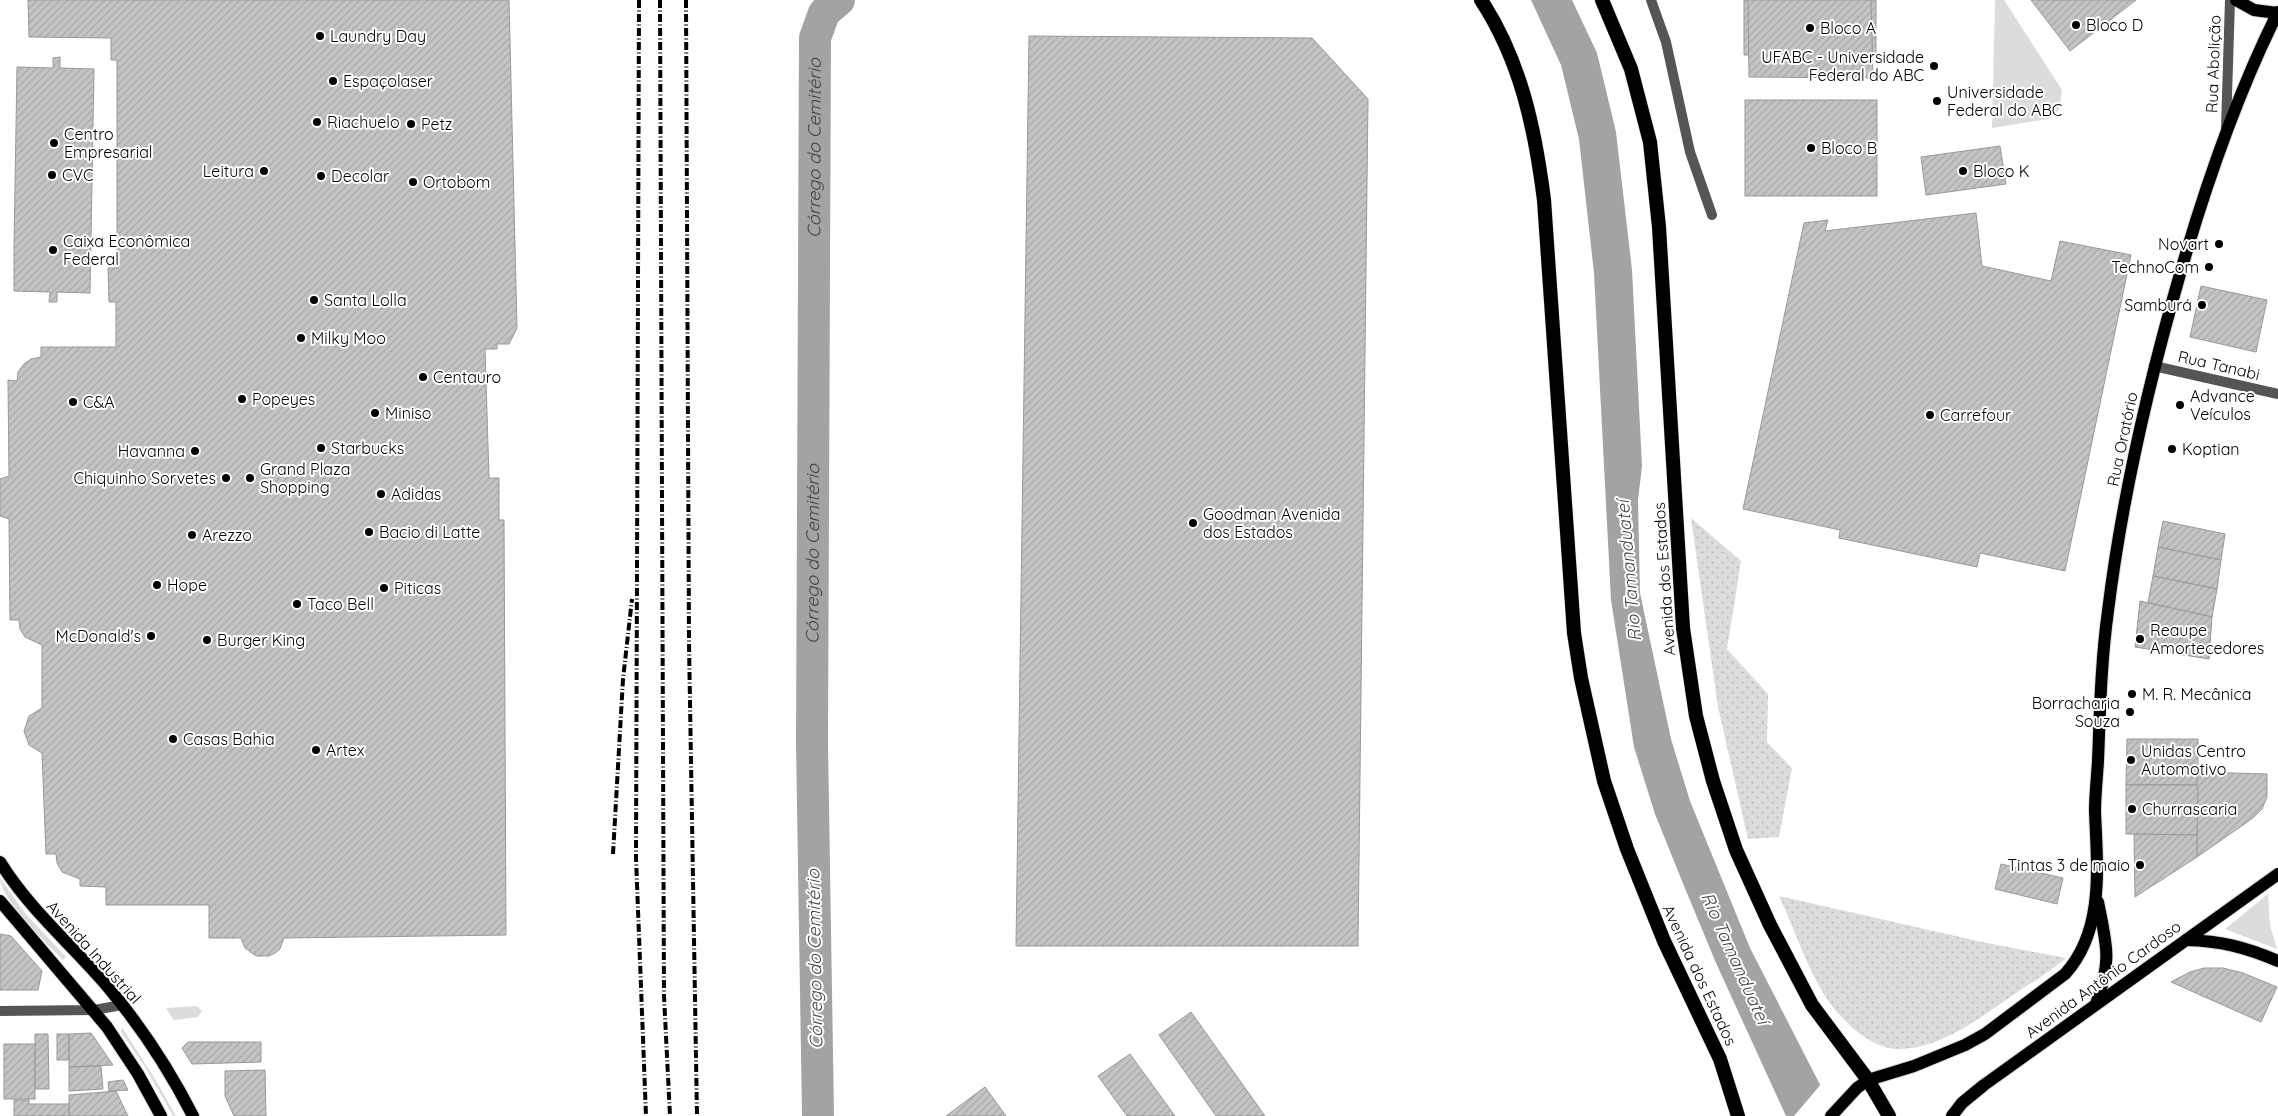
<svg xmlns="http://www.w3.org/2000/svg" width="2278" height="1116" font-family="Quicksand,sans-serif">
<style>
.green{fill:#dcdcdc}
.park{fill:url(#park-dots)}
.water{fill:#a3a3a3}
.pier{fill:#fff}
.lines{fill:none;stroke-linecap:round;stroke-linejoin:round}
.river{stroke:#a3a3a3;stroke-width:32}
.building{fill:url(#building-hatch);stroke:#999}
.primary-casing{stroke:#dbdbdb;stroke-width:14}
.trunk-casing{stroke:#dbdbdb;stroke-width:15}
.pedestrian{stroke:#555;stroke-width:10}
.minor{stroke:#555;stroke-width:10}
.tertiary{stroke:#555;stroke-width:10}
.primary{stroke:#000;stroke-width:12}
.trunk{stroke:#000;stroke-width:14}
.rail{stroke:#000;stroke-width:4;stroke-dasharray:8 2.5 1 2.5;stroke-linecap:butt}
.poi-dot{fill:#000;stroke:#fff;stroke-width:2}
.labels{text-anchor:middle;stroke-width:4;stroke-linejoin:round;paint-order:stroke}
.poi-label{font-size:16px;fill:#000;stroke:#fff;text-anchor:start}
.street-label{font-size:16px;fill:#000;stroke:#fff}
.water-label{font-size:18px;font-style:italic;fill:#444;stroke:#fff}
</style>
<defs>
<pattern id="park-dots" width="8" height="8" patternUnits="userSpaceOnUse" patternTransform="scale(1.25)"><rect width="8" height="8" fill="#dcdcdc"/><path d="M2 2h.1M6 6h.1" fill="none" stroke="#bbb" stroke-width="1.8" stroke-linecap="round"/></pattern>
<pattern id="building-hatch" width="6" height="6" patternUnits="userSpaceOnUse" patternTransform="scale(1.25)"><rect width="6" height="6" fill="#c4c4c4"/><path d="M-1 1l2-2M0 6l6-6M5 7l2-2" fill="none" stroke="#a7a7a7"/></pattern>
</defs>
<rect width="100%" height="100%" fill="#fff"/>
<g class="green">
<polygon points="1995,0 2004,0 2062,90 2059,110 2048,119 1992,128"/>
<path d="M0,878L25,913L66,957L63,960C48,945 0,898 0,878Z"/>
<polygon points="2268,894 2270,925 2277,949 2225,929"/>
<polygon points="197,1006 202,1011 198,1017 174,1020 166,1008"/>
<polygon points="123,1029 155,1079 176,1116 173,1116 145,1067 121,1032 121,1029"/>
</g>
<g class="park">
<polygon points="1691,518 1741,561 1727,649 1768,694 1767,742 1792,768 1779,837 1748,839 1718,707"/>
<path d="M1779,896L1982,942L2066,958C2050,972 2031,983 2013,995C1980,1018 1939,1050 1897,1049C1872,1048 1847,1025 1832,1006C1810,977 1795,930 1779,896Z"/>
</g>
<polygon class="water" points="1531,0 1572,0 1597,53 1616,132 1632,270 1642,466 1638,500 1640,593 1671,739 1690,801 1750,948 1836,1116 1786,1116 1716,963 1682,881 1655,814 1634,747 1611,600 1594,273 1579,139 1561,65"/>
<polygon class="pier" points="1822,1083 1839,1116 1794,1116"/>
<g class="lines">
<path class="river" id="s1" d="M818,1116L812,743L815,38L824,13L839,0"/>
</g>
<g class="building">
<polygon points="28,0 509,0 517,328 509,344 497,344 497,349 485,349 489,478 499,478 499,520 504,520 506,935 284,938 280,949 275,953 269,956 256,956 245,948 241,938 209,938 209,905 106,905 106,887 80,886 80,879 62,872 57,863 56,854 46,854 42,753 29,745 24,731 29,716 42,708 42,645 25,637 20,629 19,620 10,620 9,519 0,516 0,479 9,476 8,380 17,381 18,372 24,364 31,359 41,357 41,347 116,347 116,302 109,302 108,268 117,268 117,60 111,60 111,38 29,37"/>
<polygon points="1744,0 1876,0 1876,56 1744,55"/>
<polygon points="1748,0 1871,0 1873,78 1749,77"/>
<polygon points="2031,0 2136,0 2070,51"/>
<polygon points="1029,36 1312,38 1368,99 1358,946 1016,946"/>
<polygon points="60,57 60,68 94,69 90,293 57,292 57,302 49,302 50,292 14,291 14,246 17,67 53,68 53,58"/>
<rect x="1745" y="100" width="132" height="96"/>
<polygon points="2000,146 2006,184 1926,195 1921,157"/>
<polygon points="1976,213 1982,266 2051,281 2060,241 2131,255 2065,571 1980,553 1977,567 1839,538 1840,530 1743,509 1804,223 1828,220 1825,231"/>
<polygon points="2201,286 2267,300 2256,352 2190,337"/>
<polygon points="2163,521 2225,534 2221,560 2158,547"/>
<polygon points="2158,547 2221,560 2217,589 2153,576"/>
<polygon points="2153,576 2217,589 2212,617 2148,603"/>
<polygon points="2140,601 2212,617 2209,659 2135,647"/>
<polygon points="2127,739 2198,739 2198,785 2126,785"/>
<polygon points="2197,772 2267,774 2267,797 2262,809 2253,818 2197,857"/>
<polygon points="2126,785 2198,785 2197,835 2126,834"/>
<polygon points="2134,834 2197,835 2197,857 2135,897"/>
<polygon points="2001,864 2063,878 2057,904 1995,889"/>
<polygon points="0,934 11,936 42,971 38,990 0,990"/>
<polygon points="2204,968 2223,968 2243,973 2277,987 2261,1022 2171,982 2190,972"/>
<polygon points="1191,1012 1265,1116 1216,1116 1159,1035"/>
<polygon points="91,1033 113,1065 69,1067 69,1034"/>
<polygon points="35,1034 48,1034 49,1089 35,1089"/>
<rect x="57" y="1034" width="12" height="26"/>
<polygon points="188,1042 261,1042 261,1062 192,1064 182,1048"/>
<rect x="4" y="1044" width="31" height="55"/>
<polygon points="1130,1054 1175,1116 1127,1116 1098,1076"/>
<polygon points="101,1066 103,1089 69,1091 69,1067"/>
<polygon points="265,1070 266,1116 234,1116 225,1096 225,1071"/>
<polygon points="123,1080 128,1090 109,1091 108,1082"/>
<polygon points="985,1087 1006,1116 946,1116"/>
<polygon points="116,1091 128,1116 69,1116 69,1095"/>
<polygon points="14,1100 29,1100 29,1104 69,1104 69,1116 14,1116"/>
</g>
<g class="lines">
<g class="primary-casing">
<g id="primary">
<polyline points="2236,0 2254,10 2277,13"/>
<path d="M0,862C29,909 71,944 107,986C140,1025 170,1071 193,1116"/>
<polyline points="0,901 107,1027 138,1074 161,1116"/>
<path d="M2186,940C2221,941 2245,947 2278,961"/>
<path d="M2096,1004C2112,960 2107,947 2098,902"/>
<path d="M1831,1116L1857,1088L1868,1080L1914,1066L1965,1045L1985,1034L2065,974C2105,930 2097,866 2095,811C2095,795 2097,778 2098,761C2100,711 2101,661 2108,611C2122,497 2148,385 2180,274C2206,184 2236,96 2278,12"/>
<polyline points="1952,1116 1962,1103 1984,1085 2278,874"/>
</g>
</g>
<g class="trunk-casing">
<g id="trunk">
<path d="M1481,0C1521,61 1535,129 1544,200L1574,633L1581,678L1604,781L1627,849L1664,941L1720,1059L1738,1116"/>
<polyline points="1602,0 1631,69 1650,142 1659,227 1683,628 1696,716 1713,781 1736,850 1770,925 1812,1005 1868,1080 1889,1116"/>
</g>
</g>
<polyline class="pedestrian" points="1651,0 1666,42 1690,152 1712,215"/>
<polyline class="minor" points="2154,366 2278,394"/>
<g class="tertiary">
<polyline points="2226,128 2230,0"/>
<polyline points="0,1011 94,1010 122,1005"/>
</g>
<use href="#primary" class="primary"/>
<use href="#trunk" class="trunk"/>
<g class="rail">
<polyline points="639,0 636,858 646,1116"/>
<polyline points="660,0 664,996 670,1116"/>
<polyline points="686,0 689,643 697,1116"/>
<polyline points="613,854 623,679 632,599"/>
</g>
</g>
<g class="poi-dot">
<circle cx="2076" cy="25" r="5"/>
<circle cx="1810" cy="28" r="5"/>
<circle cx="320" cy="36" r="5"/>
<circle cx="1934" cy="66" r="5"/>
<circle cx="333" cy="81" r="5"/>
<circle cx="1937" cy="101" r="5"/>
<circle cx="317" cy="122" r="5"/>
<circle cx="411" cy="124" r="5"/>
<circle cx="54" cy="143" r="5"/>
<circle cx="1811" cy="148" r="5"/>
<circle cx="264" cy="171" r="5"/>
<circle cx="1963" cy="171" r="5"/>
<circle cx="52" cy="175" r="5"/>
<circle cx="321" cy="176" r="5"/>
<circle cx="413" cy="182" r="5"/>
<circle cx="2219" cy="244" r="5"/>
<circle cx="53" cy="250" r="5"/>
<circle cx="2209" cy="267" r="5"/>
<circle cx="314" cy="300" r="5"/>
<circle cx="2202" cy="305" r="5"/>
<circle cx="301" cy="338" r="5"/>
<circle cx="423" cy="377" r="5"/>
<circle cx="242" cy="399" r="5"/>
<circle cx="73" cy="402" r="5"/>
<circle cx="2180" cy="405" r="5"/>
<circle cx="375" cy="413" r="5"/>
<circle cx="1930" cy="415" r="5"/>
<circle cx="321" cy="448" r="5"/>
<circle cx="2172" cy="449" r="5"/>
<circle cx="195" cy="451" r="5"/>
<circle cx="226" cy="478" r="5"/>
<circle cx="250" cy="478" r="5"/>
<circle cx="381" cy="494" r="5"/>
<circle cx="1193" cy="523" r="5"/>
<circle cx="369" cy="532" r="5"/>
<circle cx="192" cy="535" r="5"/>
<circle cx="157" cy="585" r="5"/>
<circle cx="384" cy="588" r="5"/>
<circle cx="297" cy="604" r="5"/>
<circle cx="151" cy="636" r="5"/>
<circle cx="2140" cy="639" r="5"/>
<circle cx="207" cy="640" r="5"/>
<circle cx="2132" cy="694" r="5"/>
<circle cx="2130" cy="712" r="5"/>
<circle cx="173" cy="739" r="5"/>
<circle cx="316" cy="750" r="5"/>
<circle cx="2131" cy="760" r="5"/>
<circle cx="2132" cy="809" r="5"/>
<circle cx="2140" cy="865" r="5"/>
</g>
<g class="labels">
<g class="poi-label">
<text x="2086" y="31">Bloco D</text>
<text x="1820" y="34">Bloco A</text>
<text x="330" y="42">Laundry Day</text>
<text x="1924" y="63" text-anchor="end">UFABC - Universidade<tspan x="1924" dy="18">Federal do ABC</tspan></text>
<text x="343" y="87">Espaçolaser</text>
<text x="1947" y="98">Universidade<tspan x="1947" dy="18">Federal do ABC</tspan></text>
<text x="327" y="128">Riachuelo</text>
<text x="421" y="130">Petz</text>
<text x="64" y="140">Centro<tspan x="64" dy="18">Empresarial</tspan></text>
<text x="1821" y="154">Bloco B</text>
<text x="254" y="177" text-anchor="end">Leitura</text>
<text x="1973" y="177">Bloco K</text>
<text x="62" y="181">CVC</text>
<text x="331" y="182">Decolar</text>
<text x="423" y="188">Ortobom</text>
<text x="63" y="247">Caixa Econômica<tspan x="63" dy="18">Federal</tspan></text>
<text x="2209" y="250" text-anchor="end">Novart</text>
<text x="2199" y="273" text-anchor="end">TechnoCom</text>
<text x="324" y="306">Santa Lolla</text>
<text x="2192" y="311" text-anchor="end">Samburá</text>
<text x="311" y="344">Milky Moo</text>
<text x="433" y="383">Centauro</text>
<text x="2190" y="402">Advance<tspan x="2190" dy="18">Veículos</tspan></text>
<text x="252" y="405">Popeyes</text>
<text x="83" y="408">C&amp;A</text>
<text x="385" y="419">Miniso</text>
<text x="1940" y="421">Carrefour</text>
<text x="331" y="454">Starbucks</text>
<text x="2182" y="455">Koptian</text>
<text x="185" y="457" text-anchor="end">Havanna</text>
<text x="260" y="475">Grand Plaza<tspan x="260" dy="18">Shopping</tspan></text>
<text x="216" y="484" text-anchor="end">Chiquinho Sorvetes</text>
<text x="391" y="500">Adidas</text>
<text x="1203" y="520">Goodman Avenida<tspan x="1203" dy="18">dos Estados</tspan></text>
<text x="379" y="538">Bacio di Latte</text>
<text x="202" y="541">Arezzo</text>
<text x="167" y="591">Hope</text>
<text x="394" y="594">Piticas</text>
<text x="307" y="610">Taco Bell</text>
<text x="2150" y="636">Reaupe<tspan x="2150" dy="18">Amortecedores</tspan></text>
<text x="141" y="642" text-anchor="end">McDonald's</text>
<text x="217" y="646">Burger King</text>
<text x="2142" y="700">M. R. Mecânica</text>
<text x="2120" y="709" text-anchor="end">Borracharia<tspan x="2120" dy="18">Souza</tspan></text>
<text x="183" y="745">Casas Bahia</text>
<text x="326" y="756">Artex</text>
<text x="2141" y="757">Unidas Centro<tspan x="2141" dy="18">Automotivo</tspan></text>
<text x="2142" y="815">Churrascaria</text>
<text x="2130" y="871" text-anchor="end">Tintas 3 de maio</text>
</g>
<g class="street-label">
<text transform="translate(2213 64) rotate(-88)" y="6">Rua Abolição</text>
<text transform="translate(2219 365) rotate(13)" y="6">Rua Tanabi</text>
<text transform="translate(2122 439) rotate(-78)" y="6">Rua Oratório</text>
<text transform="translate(1664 579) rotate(-94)" y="6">Avenida dos Estados</text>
<text transform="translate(94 952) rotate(48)" y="6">Avenida Industrial</text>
<text transform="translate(1700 975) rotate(65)" y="6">Avenida dos Estados</text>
<text transform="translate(2103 979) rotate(-36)" y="6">Avenida Antônio Cardoso</text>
</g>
<g class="water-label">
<text dy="6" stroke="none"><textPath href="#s1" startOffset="968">Córrego do Cemitério</textPath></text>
<text dy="6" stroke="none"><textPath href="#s1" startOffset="562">Córrego do Cemitério</textPath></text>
<text transform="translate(1629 571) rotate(-95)" y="6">Rio Tamanduateí</text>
<text transform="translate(1735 958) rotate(66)" y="6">Rio Tamanduateí</text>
<text transform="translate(815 959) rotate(-91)" y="6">Córrego do Cemitério</text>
</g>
</g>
</svg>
